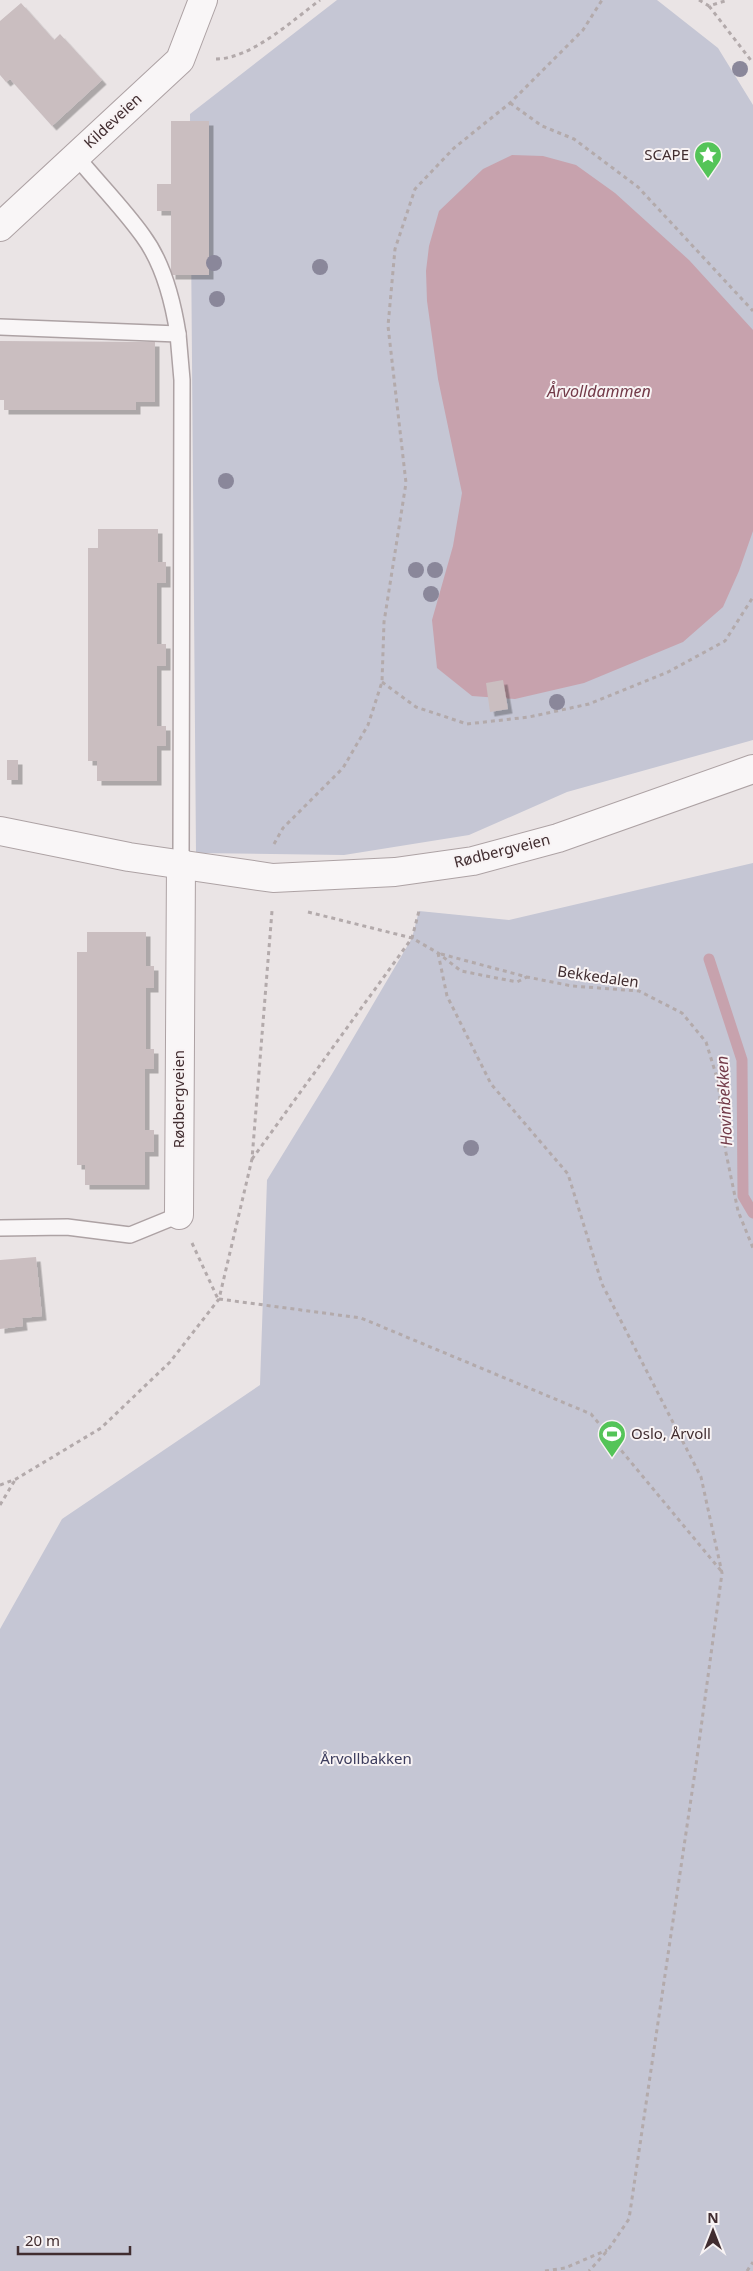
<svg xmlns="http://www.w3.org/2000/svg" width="753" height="2271" font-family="'Noto Sans',sans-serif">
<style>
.green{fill:#c5c6d4}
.water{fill:#c7a2ad}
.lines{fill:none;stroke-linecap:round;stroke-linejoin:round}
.stream{stroke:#c7a2ad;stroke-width:11}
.building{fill:#cabec0;filter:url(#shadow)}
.service-casing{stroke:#ada2a4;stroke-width:18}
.minor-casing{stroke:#ada2a4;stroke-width:30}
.tertiary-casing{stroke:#ada2a4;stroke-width:30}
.path{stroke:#b3aaab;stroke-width:3;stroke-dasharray:4 4;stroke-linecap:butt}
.service{stroke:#f9f6f7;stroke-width:15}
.minor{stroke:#f9f6f7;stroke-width:28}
.tertiary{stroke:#f9f6f7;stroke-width:28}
.tree{fill:#8a879a}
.labels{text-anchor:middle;stroke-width:4;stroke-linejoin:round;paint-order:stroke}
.street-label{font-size:15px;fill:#412d30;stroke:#f8f3f4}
.poi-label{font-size:15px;fill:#412d30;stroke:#f8f3f4;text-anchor:end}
.park-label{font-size:15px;fill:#3b3b5c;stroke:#f8f3f4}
.water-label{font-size:16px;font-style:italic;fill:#723a48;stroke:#f8f3f4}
</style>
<defs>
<filter id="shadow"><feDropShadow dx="4.5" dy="4.5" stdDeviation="0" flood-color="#0004"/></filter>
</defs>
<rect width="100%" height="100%" fill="#eae4e5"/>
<g class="green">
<polygon points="337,0 657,0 718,48 753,105 753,740 567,792 469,835 344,855 196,853 190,114"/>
<polygon points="753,863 753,2271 0,2271 0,1629 62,1519 260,1385 267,1180 332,1074 412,938 419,911 509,920"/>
</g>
<polygon class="water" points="512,155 543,156 576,165 615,193 689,260 753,330 753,531 739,571 723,607 683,642 584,683 515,699 472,696 437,668 432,620 453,546 462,493 438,379 427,301 426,271 429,246 439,211 483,169"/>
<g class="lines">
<polyline class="stream" points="709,959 742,1060 743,1196 753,1213"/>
</g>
<g class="building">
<polygon points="21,3 54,40 60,34 102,80 52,126 10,79 6,82 0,75 0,21"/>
<polygon points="171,121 209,121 209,275 171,275 171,211 157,211 157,184 171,184"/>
<polygon points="0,341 155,342 155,402 136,402 136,410 4,410 4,400 0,400"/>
<polygon points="98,529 158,529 158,562 166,562 166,583 157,583 157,644 166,644 166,666 157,666 157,726 166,726 166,746 157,746 157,781 97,781 97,761 88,761 88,548 98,548"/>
<polygon points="503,680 508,709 490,712 486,683"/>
<rect x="7" y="760" width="11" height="20"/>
<polygon points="87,932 146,932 146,966 154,966 154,988 146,988 146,1049 154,1049 154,1069 145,1069 145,1130 154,1130 154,1152 145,1152 145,1185 85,1185 85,1165 77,1165 77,952 87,952"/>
<polygon points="36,1257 42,1316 22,1318 23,1326 0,1329 0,1260"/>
</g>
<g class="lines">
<g class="service-casing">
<g id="service">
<path d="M76,156C98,183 123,208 143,236C163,263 173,302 178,334"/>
<polyline points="0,327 178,334 182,380 181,863"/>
<polyline points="0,1228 67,1227 130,1235 179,1215"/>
</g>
</g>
<g class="minor-casing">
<g id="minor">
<polyline points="0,227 180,60 203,0"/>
<polyline points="179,1215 181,863"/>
</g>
</g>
<g class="tertiary-casing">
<polyline id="tertiary" points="0,831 129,857 273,878 395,872 473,861 558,838 753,769"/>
</g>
<g class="path">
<polyline points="699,0 709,6 728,0"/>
<polyline points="709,6 753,63"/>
<path d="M216,59C251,59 293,20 320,0"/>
<polyline points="510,103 542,126 574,139 638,187 753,311"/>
<polyline points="382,682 416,707 467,724 529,717 589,704 668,672 725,641 753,597"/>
<polyline points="274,844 283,828 343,768 368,725 382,682 384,622 406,483 388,326 395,249 415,189 454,148 510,103 583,30 602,0"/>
<polyline points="308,912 412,938 438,953 461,971 517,982 527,977"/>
<polyline points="438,953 447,996 491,1084 568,1174 602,1284 701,1477 722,1573 696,1765 629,2219 608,2250 589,2271"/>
<polyline points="441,954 527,977 572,986 639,991 682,1013 706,1042 718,1081 726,1153 738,1211 753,1248"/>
<polyline points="252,1159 412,938 419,911"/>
<polyline points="192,1243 218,1299"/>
<polyline points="219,1299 361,1318 591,1414 722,1572"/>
<polyline points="0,1485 16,1479 101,1428 170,1362 219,1299 252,1159 272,911"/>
<polyline points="0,1505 15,1480"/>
<polyline points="545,2271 565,2268 607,2250"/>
<polyline points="747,2271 753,2262"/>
</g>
<use href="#service" class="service"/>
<use href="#minor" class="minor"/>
<use href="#tertiary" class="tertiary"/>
</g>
<g class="tree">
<circle cx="740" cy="69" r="8"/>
<circle cx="214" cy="263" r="8"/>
<circle cx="320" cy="267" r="8"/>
<circle cx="217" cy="299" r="8"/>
<circle cx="226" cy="481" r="8"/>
<circle cx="416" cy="570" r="8"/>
<circle cx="435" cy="570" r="8"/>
<circle cx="431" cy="594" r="8"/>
<circle cx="557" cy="702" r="8"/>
<circle cx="471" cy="1148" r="8"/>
</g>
<defs>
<g id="sight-pin" transform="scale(1.4375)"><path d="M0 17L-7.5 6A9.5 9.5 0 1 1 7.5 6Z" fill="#54c458" stroke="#f8f3f4"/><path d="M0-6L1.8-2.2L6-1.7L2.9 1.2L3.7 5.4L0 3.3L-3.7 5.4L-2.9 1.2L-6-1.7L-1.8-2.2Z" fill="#fff"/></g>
<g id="stadium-pin" transform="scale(1.4375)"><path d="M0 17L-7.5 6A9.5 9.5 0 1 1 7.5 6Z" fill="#54c458" stroke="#f8f3f4"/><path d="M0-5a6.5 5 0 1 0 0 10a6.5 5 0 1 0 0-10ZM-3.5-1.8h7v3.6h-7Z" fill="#fff"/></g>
</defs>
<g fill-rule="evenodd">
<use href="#sight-pin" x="708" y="155"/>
<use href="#stadium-pin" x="612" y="1434"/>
</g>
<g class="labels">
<g class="street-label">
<text transform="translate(113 121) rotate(-43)" y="5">Kildeveien</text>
<text transform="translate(502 851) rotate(-14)" y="5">Rødbergveien</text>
<text transform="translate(598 977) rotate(8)" y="5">Bekkedalen</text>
<text transform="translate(179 1099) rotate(-90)" y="5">Rødbergveien</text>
</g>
<g class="poi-label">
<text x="689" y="160">SCAPE</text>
<text x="631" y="1439" text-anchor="start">Oslo, Årvoll</text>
</g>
<g class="park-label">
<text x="366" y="1764">Årvollbakken</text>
</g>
<g class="water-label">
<text x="599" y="397">Årvolldammen</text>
<text transform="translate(724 1101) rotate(-93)" y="6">Hovinbekken</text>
</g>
</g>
<g transform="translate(713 2231)" stroke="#f8f3f4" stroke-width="4" paint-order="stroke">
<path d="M0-4L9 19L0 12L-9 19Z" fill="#412d30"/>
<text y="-8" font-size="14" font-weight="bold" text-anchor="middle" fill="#412d30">N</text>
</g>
<path d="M18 2246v8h112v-8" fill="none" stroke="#412d30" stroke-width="2.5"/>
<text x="25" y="2246" font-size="15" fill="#412d30" stroke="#f8f3f4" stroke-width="4" paint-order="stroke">20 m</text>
</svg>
